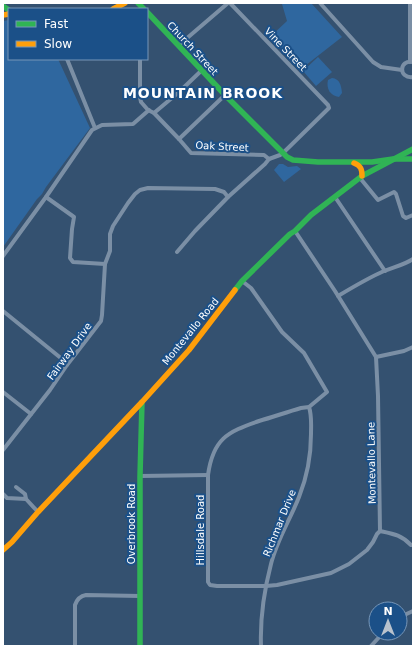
<svg xmlns="http://www.w3.org/2000/svg" width="416" height="649" font-family="'DejaVu Sans',sans-serif">
<style>
.green{fill:#2f679f}
.lines{fill:none;stroke-linecap:round;stroke-linejoin:round}
.street{stroke:#7b8fa5;stroke-width:4}
.fast{stroke:#30b455;stroke-width:5.5}
.slow{stroke:#ff9f0a;stroke-width:5.5}
.labels{text-anchor:middle;stroke-width:4;stroke-linejoin:round;paint-order:stroke}
.street-label{font-size:10px;fill:#fff;stroke:#1b5088}
.district-label{font-size:14px;font-weight:bold;letter-spacing:1px;fill:#fff;stroke:#1b5088}
</style>
<rect width="100%" height="100%" fill="#345170"/>
<g class="green">
<polygon points="283,3 311,3 342,37 301,69 270,37 287,21 282,4"/>
<polygon points="9,20 9,59 58,59 90,128 46,187 42,194 37,199 3,247 3,21"/>
<polygon points="318,57 332,72 316,86 303,71"/>
<path d="M332,78C340,79 341,85 342,93L339,97C330,96 326,88 328,80Z"/>
<polygon points="279,164 283,164 288,167 297,166 301,169 284,182 274,170"/>
</g>
<g class="lines">
<g class="street">
<polyline points="320,3 373,62 381,67 402,70"/>
<polyline points="179,45 228,3"/>
<polyline points="67,59 95,128"/>
<polyline points="140,59 140,97 141,102 148,110 154,113 179,139 191,153 264,155 269,159"/>
<polyline points="410,62 410,3"/>
<path d="M413,62C399,59 398,79 413,77"/>
<polyline points="154,113 179,92 201,71"/>
<polyline points="179,139 225,95"/>
<polyline points="360,178 378,200 394,192 396,194 403,216 406,218 413,215"/>
<polyline points="46,197 74,217 72,229 70,258 73,262 105,264"/>
<polyline points="335,197 385,271"/>
<polyline points="177,252 195,231 228,197 265,164 269,159 280,155 283,153 329,108 328,105 230,3"/>
<polyline points="3,256 46,197 92,130 102,125 133,124 149,110"/>
<path d="M242,281L251,288L282,332L304,353L327,392L309,407L301,408C287,412 273,417 259,421C227,432 213,439 208,475V582L210,585L217,586H266L277,585L331,573L349,564L367,550L373,542L377,534L380,531L378,396L376,357L335,291L295,231"/>
<path d="M338,296C353,287 368,278 384,271C394,267 404,265 413,259"/>
<polyline points="3,311 62,359 67,365"/>
<polyline points="376,357 404,351 413,347"/>
<polyline points="3,392 31,414"/>
<polyline points="3,450 50,390 67,365 101,321 102,315 105,264 110,251 110,234 113,226 128,203 135,194 140,190 148,188 215,189 224,192 228,197"/>
<polyline points="140,476 208,475"/>
<polyline points="16,487 25,494 26,499"/>
<polyline points="3,494 7,498 26,499 38,512"/>
<path d="M380,531C394,534 401,535 411,545"/>
<polyline points="400,617 413,611"/>
<path d="M75,646V605C77,599 80,596 86,595L140,596"/>
<path d="M261,646C260,619 264,591 271,564C277,540 290,520 299,497C307,477 311,456 311,434C311,425 312,416 309,407"/>
<polyline points="371,646 383,633"/>
</g>
<g class="fast">
<polyline points="138,3 144,9"/>
<polyline points="3,6 9,10"/>
<polyline points="147,12 225,95 287,157 293,160 318,162 372,162 393,159 413,159"/>
<polyline points="235,290 242,281 290,234 295,231 311,215 362,176 413,149"/>
<polyline points="140,646 140,476 142,402"/>
</g>
<g class="slow">
<polyline points="113,9 125,3"/>
<polyline points="3,15 9,14"/>
<path d="M354,163C361,166 362,169 362,176"/>
<polyline points="3,550 12,542 38,512 142,402 189,350 235,290"/>
</g>
</g>
<g class="labels">
<g class="street-label">
<text transform="translate(193 48) rotate(47)" y="4">Church Street</text>
<text transform="translate(286 49) rotate(46)" y="4">Vine Street</text>
<text transform="translate(222 146) rotate(3)" y="4">Oak Street</text>
<text transform="translate(190 331) rotate(-51)" y="4">Montevallo Road</text>
<text transform="translate(69 351) rotate(-54)" y="4">Fairway Drive</text>
<text transform="translate(371 463) rotate(-91)" y="4">Montevallo Lane</text>
<text transform="translate(279 523) rotate(-68)" y="4">Richmar Drive</text>
<text transform="translate(131 524) rotate(-90)" y="4">Overbrook Road</text>
<text transform="translate(200 530) rotate(-90)" y="4">Hillsdale Road</text>
</g>
<g class="district-label">
<text x="203" y="98">MOUNTAIN BROOK</text>
</g>
</g>
<rect width="416" height="649" fill="none" stroke="#ffffff" stroke-width="8"/>
<rect x="8" y="8" width="140" height="52" fill="#1b5088" stroke="#7696b8"/>
<rect x="16" y="21" width="20" height="6" fill="#30b455" stroke="#7696b8"/>
<text x="44" y="28" font-size="12" fill="#ffffff">Fast</text>
<rect x="16" y="41" width="20" height="6" fill="#ff9f0a" stroke="#7696b8"/>
<text x="44" y="48" font-size="12" fill="#ffffff">Slow</text>
<g transform="translate(388 621)"><circle r="19" fill="#1b5088" stroke="#7696b8"/>
<path d="M0-3L7 15L0 10L-7 15Z" fill="#b8c2cd"/>
<text y="-6" font-size="11" font-weight="bold" text-anchor="middle" fill="#ffffff">N</text>
</g>
</svg>
